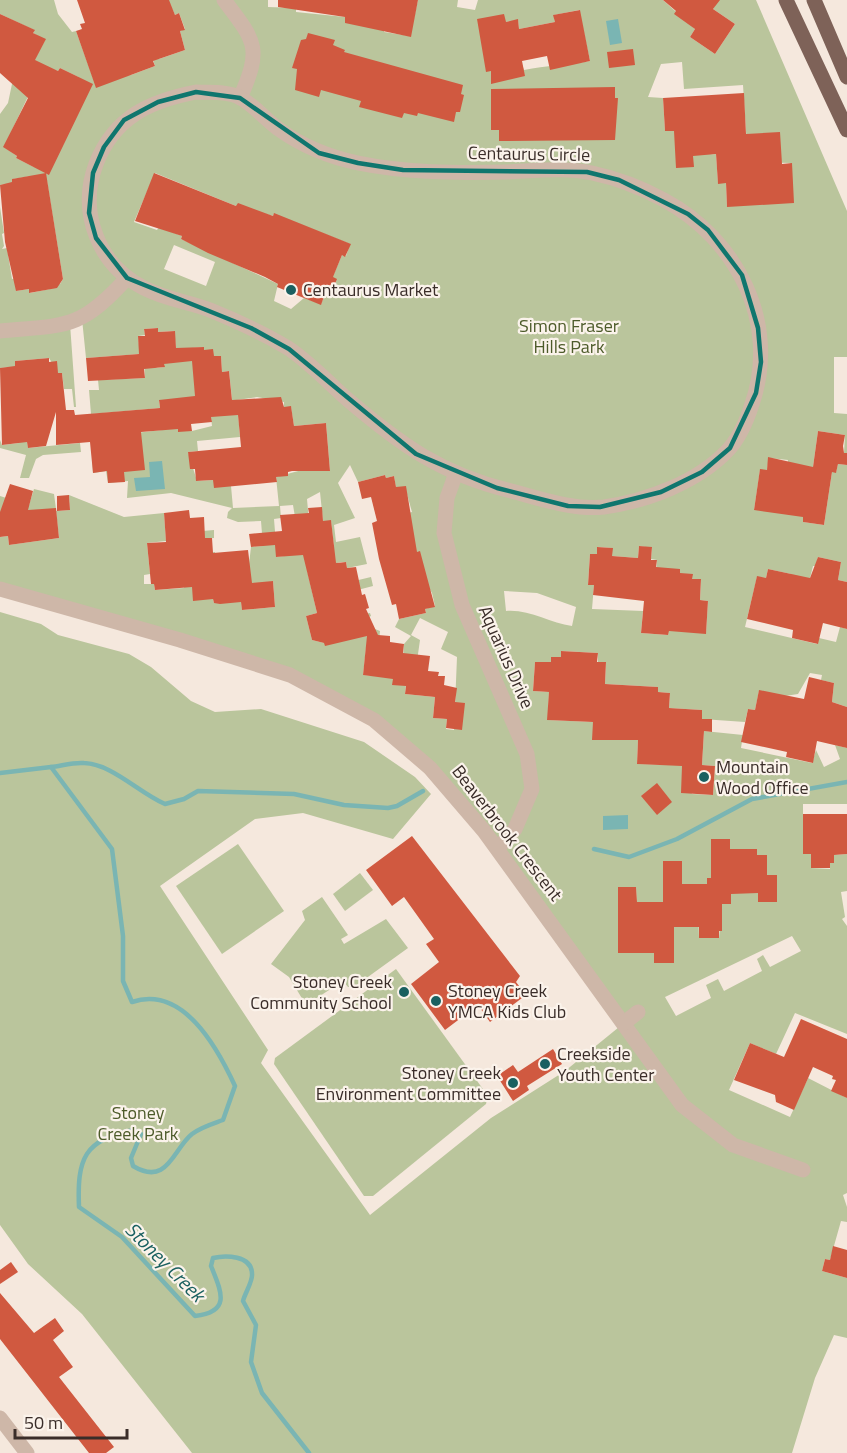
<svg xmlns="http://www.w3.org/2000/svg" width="847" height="1453" font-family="'Titillium Web',sans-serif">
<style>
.green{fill:#bac59c;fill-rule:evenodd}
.water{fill:#7ab5b3}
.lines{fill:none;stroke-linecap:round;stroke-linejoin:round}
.stream{stroke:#7ab5b3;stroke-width:4.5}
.building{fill:#d05940}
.minor{stroke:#ceb7a8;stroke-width:15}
.major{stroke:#7e6258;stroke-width:15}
.marked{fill:none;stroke:#0f766e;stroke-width:4.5;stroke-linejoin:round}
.poi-dot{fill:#1a6060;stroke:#fbf3eb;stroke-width:2}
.labels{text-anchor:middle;stroke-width:4.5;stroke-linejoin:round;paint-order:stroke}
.street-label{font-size:18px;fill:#3a2d29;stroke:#fbf3eb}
.poi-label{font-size:18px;fill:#3a2d29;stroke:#fbf3eb;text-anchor:start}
.park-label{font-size:18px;fill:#4d5b2a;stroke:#fbf3eb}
.water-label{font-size:20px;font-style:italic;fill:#1a6060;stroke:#fbf3eb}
</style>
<rect width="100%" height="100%" fill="#f5e8dd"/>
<g class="green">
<path d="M0,0H54L58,14L72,32L76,31L93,78L131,75L155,66L151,54L159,59L185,50L180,31L185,29L179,13L175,15L168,0H268V7L296,8V12L345,17L384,29V32L410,36L418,0H458L457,7L475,10L478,0H663L695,29L690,37L715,54L735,24L713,9L718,0H756L847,211V357H834V413L847,414V453H844L845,435L818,431L813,467L787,471L788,460L769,458L767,470H760L754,510L807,494L803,522L824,525L832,472H836L838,464L847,465V582L838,580L841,562L818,557L816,566H813L805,598L791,574L768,569L766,578L757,577L745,627L817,644L819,638L836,642L840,627L847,629V707L832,702L834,683L821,680L822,675L810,673L798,694L785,696L759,691L755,710L748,709L745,722L702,719V710L669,708L670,693L658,692V687L605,684L606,663L598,662V653L562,651L561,657H551V662H535L533,691L549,692L548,720L593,722V740H638L637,764L682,765L692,794L713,795L715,766L702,765L704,731L743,735L741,748L812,763L816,750L824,767L840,759L835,745L847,748V804H803V854H811V868L830,869V863H834V855L847,854V891L841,892L845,917L842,919L847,926V1034L795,1013L776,1054L750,1043L729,1090L790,1117L808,1078L847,1098V1193L843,1195L847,1207V1222L841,1221L830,1260L825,1259L822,1271L847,1278V1338L834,1335L815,1378L792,1453H192L82,1314L28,1264L0,1225V612L41,624L58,635L129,654L151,667L191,701L215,712L261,709L364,742L415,777L431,794L393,839L303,813L255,819L160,886L268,1050L261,1063L370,1215L491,1118L565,1071L624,1023L498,848L374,720L290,675L0,588V537L8,536L9,545L59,538L56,511L70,510L69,495L124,517L164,513L166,541L147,543L150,574L144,575V584H154L155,590L184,588L191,532L214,530V538L199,539L200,553L215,552L216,566L249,564L251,547L263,546L261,521L238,522L227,518L228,512L232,508L171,493L127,498L128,481L108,483L106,471L93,473L91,438L162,430V424L192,431L212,426L211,417L232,399L229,371L222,372L221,356H214L204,350V347L192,348L196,401H159L160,408L91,414L89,390H99L98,380L145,378L144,358L157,368L164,367V364L177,357L174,331L158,332L157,328L144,329L145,335L138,336L140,354L86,358L82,319L70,324L76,407H74L72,389H64L62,373H58L49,358L15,361V367L0,368V207L4,233L2,234L4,246L2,249L7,248L12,279L16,278V291L29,289L30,293L50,289V285L60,284L63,279L47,181L31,176L13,179V183L0,185V114L8,103L12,84L30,68L45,40L33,33L34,30L0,14ZM579,10L590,61C567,66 546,65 524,70L506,22L518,20L519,29L555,22L554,15ZM682,62L684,89L743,85L748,162L791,163L727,207L726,183H718L716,154C698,156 686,142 674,131H665L663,98L648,97L661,64ZM42,67L58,71L60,68L78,77L34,167L16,158L17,156L4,147ZM155,173L236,206L273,216L274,214L350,244L346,256L342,255L321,304L304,298L291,309L274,301L278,284L181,239L182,236L159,227L157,230L134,222ZM174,245L215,262L206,286L164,269ZM257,397L284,402V407H291L294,426L326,423L330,471L302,470L276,477L279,506L233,508L231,486L213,480L197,481L188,452L198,451L197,441L240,437L237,400ZM350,465L358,482L385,475L386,478L394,476L396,488L405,487L412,512L408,513L409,554L432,593L435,606L425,609L426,613L399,619L395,627L411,636L404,644L403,658L417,661L420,640L411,635L420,618L448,632L441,649L457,657L454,730L446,729L447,719L433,718L435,697L405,694L406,684L393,685V677L363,675L366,648L378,649L380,631L357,622L371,616L370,613L356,616L350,592L373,586L371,577L346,583L324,643L312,640L306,616L317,613L307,570L341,562H346L347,568L367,564L360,537L336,542L334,525L355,518L338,483ZM320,492L323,521H331L334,547C313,549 297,555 277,557L274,519L281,518L280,506L293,505L295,517L309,522L307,499ZM639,546L652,548L651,559L657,560L655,585L692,574V579L701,580L700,600L708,601L706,633L670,618L668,635L641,633L643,611L592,609L594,585L588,584L590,554H597L598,547L612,548V556L638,558ZM273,581L275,607L242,610L241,600L214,603L213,599ZM504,591L537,593L576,607L572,626C550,623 529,609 506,611ZM711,839H730V861L748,849H757V855H767V875L776,902H758V893L731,882V903L722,904L719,938H699L698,907L683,927H674L673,963H654V944L637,943V953H618V887H636L637,908L663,902V862L682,861V884L707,896L711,878ZM792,936L801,951L770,967L763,955L757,959L762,971L724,991L718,979L706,985L711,998L676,1016L665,997Z"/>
<polygon points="26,432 28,448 80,443 81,452 43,455 36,459 29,478 20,478 26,455 0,448 0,440 2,445 19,443"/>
<polygon points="34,489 54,494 56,509 0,512 0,496 29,505"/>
<polygon points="238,844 284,911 222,954 176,886"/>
<polygon points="360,873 373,890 345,911 333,894"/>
<polygon points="322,897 348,935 341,939 344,944 386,919 408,948 354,987 348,987 343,981 306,1005 289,977 271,964 305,920 302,911"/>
<polygon points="396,969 488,1096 486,1104 373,1196 364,1196 274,1064 275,1058"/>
</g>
<g class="water">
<polygon points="618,19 622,43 610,45 606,21"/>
<polygon points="162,461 165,489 136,491 134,478 150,477 149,462"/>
<polygon points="628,815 628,829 603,830 603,816"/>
</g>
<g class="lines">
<g class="stream">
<path d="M51,767C61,766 73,762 84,763C112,764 138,792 165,804L184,799L198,791L294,794L344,805L388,808L397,806L423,791"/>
<path d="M0,773L51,767L112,849L123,936V981L132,1002C183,985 217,1047 235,1086L223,1120C212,1124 201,1127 192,1134C173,1149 168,1187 133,1166L131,1158L141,1134L134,1130C84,1139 77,1159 79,1207L122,1237L195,1316C232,1312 221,1291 211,1266L213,1258C225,1255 252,1255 252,1274C253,1281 245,1293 243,1301L256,1325L251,1362L262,1393L309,1453"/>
<polyline points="594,849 629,857 677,839 752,799 847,782"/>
</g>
</g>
<g class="building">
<polygon points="77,0 169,0 175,15 179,13 185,30 180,31 185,50 153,61 155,66 96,88 76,31 82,29 80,24 85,23"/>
<polygon points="278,0 418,0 411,37 345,23 345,17 278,7"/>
<polygon points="663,0 720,0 713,9 735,24 715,54 690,37 695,29 674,14 676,11"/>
<polygon points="580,10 590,61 550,70 547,56 522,61 525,76 491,84 491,71 486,72 477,19 504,14 506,22 518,19 519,29 555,22 553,15"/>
<polygon points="0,14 35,30 33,33 46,39 35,60 58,71 60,68 93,84 49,175 16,158 17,156 3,147 28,98 0,73"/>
<polygon points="308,33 335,40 333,45 345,50 344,52 463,85 461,94 464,95 460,112 456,112 454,122 418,113 417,116 404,113 402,118 359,107 361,101 321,90 319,97 295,90 297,69 292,68 301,40 306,39"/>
<polygon points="633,49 635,65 609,68 607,52"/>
<polygon points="615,87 615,98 618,98 615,140 499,141 499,130 491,130 491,89"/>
<polygon points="744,93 746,134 780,132 782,164 792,163 794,203 727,207 726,183 718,184 716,154 693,156 694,167 676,168 674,131 665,131 663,98"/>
<polygon points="46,173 63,279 57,288 29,293 29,289 16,291 5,242 0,185 12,182 12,179"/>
<polygon points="154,173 236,206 238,203 273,216 274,213 351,244 345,257 342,255 333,277 337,279 331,293 326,291 321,305 277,287 278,284 265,277 208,253 181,239 182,236 135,221"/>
<polygon points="158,328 158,332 175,331 176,348 204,347 204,350 213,349 214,356 221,356 222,372 229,371 232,400 281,397 284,407 291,406 294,426 326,423 330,471 292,471 288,472 288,476 276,477 277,482 214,488 213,480 196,481 195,469 190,469 188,452 241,447 238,415 211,417 212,422 191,424 192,431 178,432 178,429 141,432 145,470 124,472 125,482 108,483 107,471 93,473 90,442 56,445 56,412 46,446 28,448 27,442 2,445 0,368 15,366 15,361 49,358 49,362 57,361 58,373 62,373 66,410 74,410 75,415 160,408 159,400 195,396 192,361 164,364 165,367 144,369 145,378 88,381 86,358 139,354 138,336 145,336 144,329"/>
<polygon points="818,431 845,435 843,446 844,453 847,453 847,465 838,464 836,473 832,472 824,525 803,522 803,517 754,510 760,469 767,470 768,457 813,467"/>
<polygon points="385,475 386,478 394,476 396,487 406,486 417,552 420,551 435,607 425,609 426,613 399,619 396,604 392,605 379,559 372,523 377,521 371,497 362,499 358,482"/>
<polygon points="10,484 33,491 28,510 56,508 59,538 9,545 8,536 0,537 0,512"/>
<polygon points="69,495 70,510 57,511 57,496"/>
<polygon points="322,507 323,521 331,520 336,563 346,562 347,568 356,567 362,595 365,594 369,608 366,609 378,635 390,636 390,642 404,644 403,653 430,656 428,671 439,672 438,676 445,676 444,685 457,688 455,702 465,703 462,730 446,728 447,719 433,718 435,697 405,694 406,686 392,685 393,679 363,675 367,636 325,646 324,643 312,640 306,616 317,613 303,555 276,557 275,545 251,547 249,534 282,531 280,515 309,513 308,508"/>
<polygon points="189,510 190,518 204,517 205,538 212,538 213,553 248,550 252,583 273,581 275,607 242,610 241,602 220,604 214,603 213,599 193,601 192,587 155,590 154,584 151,584 147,543 166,542 164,513"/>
<polygon points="639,546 652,547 651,560 657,560 656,567 680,569 680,573 693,574 692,579 701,579 700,600 708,601 706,634 669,631 668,635 641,633 644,601 593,595 594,585 588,585 590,554 597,554 597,547 613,548 612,556 638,558"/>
<polygon points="818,557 841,562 838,580 847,582 847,629 823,623 818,644 792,638 793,630 747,619 757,576 766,578 768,569 810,578"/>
<polygon points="561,651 598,653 597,662 606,662 605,684 658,687 658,692 670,693 669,708 702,710 702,719 712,719 712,732 704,731 702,765 715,766 713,795 681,793 682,766 637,764 638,740 592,740 593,722 547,720 549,692 533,691 535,662 551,662 551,657 561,657"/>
<polygon points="809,677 834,683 832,702 847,707 847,748 817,741 813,763 786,757 787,752 741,742 748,709 755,710 759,690 804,699"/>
<polygon points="657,783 672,802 657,815 641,796"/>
<polygon points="803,814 847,814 847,854 834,855 834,863 830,863 830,868 811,868 811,854 803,854"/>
<polygon points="412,836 520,976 516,982 526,995 490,1022 478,1005 445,1030 411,984 439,962 426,944 434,939 404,897 392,906 366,870"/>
<polygon points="711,839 730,839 730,849 757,849 757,855 767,855 767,875 777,875 777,902 758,902 758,893 731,894 731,904 722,904 722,931 719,931 719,938 699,938 699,927 674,927 674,963 654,963 654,953 618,953 618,887 636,887 637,902 663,902 663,861 682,861 682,884 707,884 707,878 711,878"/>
<polygon points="801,1019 847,1039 847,1098 831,1091 836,1080 832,1079 833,1076 813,1067 794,1110 776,1102 775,1095 734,1080 750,1043 784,1057"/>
<polygon points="553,1049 562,1064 527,1086 529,1090 513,1101 497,1076 513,1065 518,1072"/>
<polygon points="833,1246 847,1250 847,1278 822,1271 825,1259 830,1260"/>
<polygon points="11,1262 18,1272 0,1284 0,1270"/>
<polygon points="0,1293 34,1333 55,1318 64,1331 53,1340 73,1367 59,1377 114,1447 106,1453 89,1453 0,1339"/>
</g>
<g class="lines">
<g class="minor">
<path d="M224,0C256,42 262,48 240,98"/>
<path d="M196,92C210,93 226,91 239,97C254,105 266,120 280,130C304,147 329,157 358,163C406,173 457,173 505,172C533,171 564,167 592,173C616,178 642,188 664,200C737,239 780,323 752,404C747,420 740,437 728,450C698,482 647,501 604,507C573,510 542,499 511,491C441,474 401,445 347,399C328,382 309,362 288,348C263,333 237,321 210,310C189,302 165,299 144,288C98,265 78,212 96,164C114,117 150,101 196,92Z"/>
<path d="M0,331C66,325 80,330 127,278"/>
<polyline points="456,473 447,498 444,533 462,605 527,754 532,789 515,829 498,848"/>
<polyline points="0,589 180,640 290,675 374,720 430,768 484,831 682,1105 733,1145 803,1170"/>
<polyline points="624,1023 638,1012"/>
<polyline points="0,1418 27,1453"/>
</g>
<g class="major">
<polyline points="786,0 847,130"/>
<polyline points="814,0 847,77"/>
</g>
</g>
<path class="marked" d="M196,92L240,98L319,153L358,163L403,170L587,172L619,180L688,214L708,230L742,275L758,328L761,362L756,393L730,448L702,472L661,492L600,507L568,506L497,488L416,454L289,349L251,328L127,278L96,238L89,213L93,173L104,147L124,120L158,102Z"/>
<g class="poi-dot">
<circle cx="291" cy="290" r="6"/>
<circle cx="704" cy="777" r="6"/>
<circle cx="404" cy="992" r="6"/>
<circle cx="436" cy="1001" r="6"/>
<circle cx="545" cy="1064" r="6"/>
<circle cx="513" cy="1083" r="6"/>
</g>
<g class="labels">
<g class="street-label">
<text transform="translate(529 154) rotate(1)" y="6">Centaurus Circle</text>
<text transform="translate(506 657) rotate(66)" y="6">Aquarius Drive</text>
<text transform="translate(507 833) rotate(52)" y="6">Beaverbrook Crescent</text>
</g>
<g class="poi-label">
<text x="303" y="296">Centaurus Market</text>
<text x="716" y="773">Mountain<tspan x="716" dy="21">Wood Office</tspan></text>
<text x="392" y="988" text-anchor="end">Stoney Creek<tspan x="392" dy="21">Community School</tspan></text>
<text x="448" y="997">Stoney Creek<tspan x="448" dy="21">YMCA Kids Club</tspan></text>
<text x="557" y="1060">Creekside<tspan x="557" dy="21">Youth Center</tspan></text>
<text x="501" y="1079" text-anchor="end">Stoney Creek<tspan x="501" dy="21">Environment Committee</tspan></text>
</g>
<g class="park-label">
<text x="569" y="332">Simon Fraser<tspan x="569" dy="21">Hills Park</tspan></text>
<text x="138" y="1119">Stoney<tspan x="138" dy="21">Creek Park</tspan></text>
</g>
<g class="water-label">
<text transform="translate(165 1262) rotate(45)" y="7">Stoney Creek</text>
</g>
</g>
<path d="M15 1429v9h112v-9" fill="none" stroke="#3a2d29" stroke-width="3"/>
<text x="24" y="1429" font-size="18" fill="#3a2d29" stroke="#fbf3eb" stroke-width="4.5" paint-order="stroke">50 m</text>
</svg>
